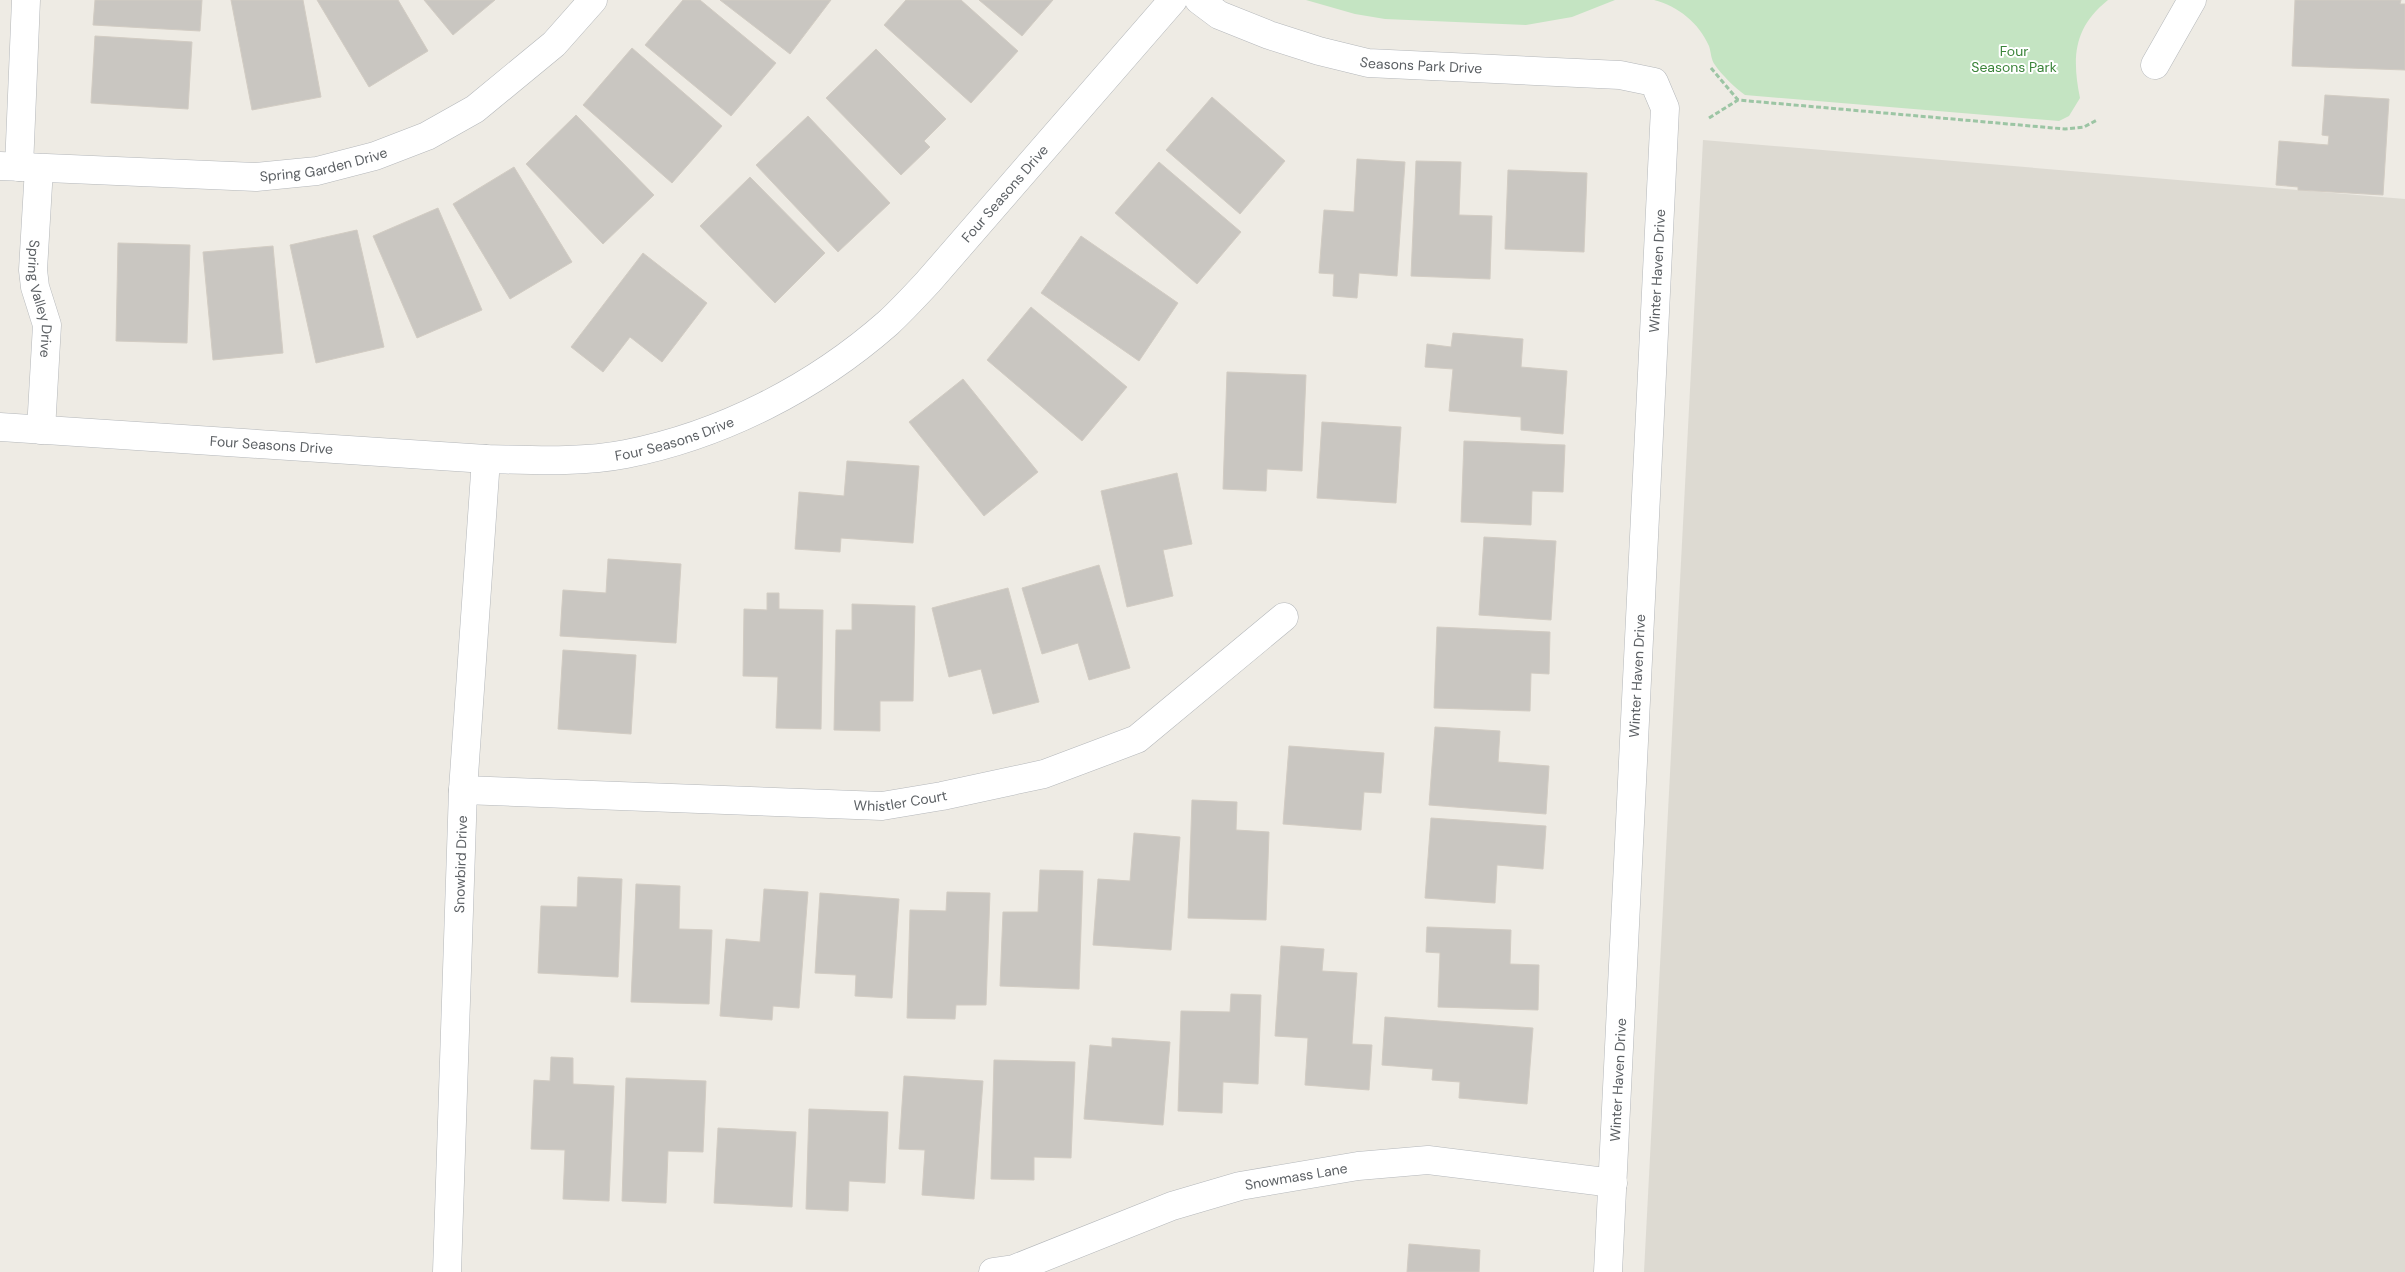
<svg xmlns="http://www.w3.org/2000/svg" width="2405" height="1272" font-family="'DM Sans',sans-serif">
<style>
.education{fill:#dddad2}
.green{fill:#c4e4c2}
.building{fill:#c9c6c1;stroke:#d2ccc3}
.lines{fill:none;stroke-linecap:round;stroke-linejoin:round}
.minor-casing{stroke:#b4b7ba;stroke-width:29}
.path{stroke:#9cc5a4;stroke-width:3;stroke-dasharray:5 2.5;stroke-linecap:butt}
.minor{stroke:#fff;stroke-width:28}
.labels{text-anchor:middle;stroke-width:4;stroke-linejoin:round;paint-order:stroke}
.park-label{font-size:14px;fill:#3b843a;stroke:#fff}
.street-label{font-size:14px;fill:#5c6064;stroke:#fff}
</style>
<rect width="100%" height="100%" fill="#eeebe4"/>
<polygon class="education" points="1703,140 2405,199 2405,1272 1644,1272"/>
<g class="green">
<polygon points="1306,0 1615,0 1572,17 1526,25 1385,19 1355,14"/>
<path d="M1654,0H2108C2073,28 2072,58 2080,98L2069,116L2059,121L1745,95C1736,89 1721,74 1715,65C1711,60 1711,52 1709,46C1699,23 1678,6 1654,0Z"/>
</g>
<g class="building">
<polygon points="95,0 202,0 200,31 93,25"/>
<polygon points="231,0 303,0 321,97 252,110"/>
<polygon points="317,0 398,0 428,51 369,87"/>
<polygon points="424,0 495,0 453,35"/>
<polygon points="683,0 700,0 776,63 731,116 645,45"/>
<polygon points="720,0 831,0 790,54"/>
<polygon points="906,0 961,0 1018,51 971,103 884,25"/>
<polygon points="979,0 1053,0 1022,36"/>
<polygon points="2295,0 2401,0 2400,4 2405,4 2405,70 2292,66"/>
<polygon points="95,36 192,42 188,109 91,103"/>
<polygon points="632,48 722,126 672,183 583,105"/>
<polygon points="876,49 946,119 924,141 930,147 901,175 826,98"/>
<polygon points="2325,95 2389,99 2383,195 2298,190 2298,187 2276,185 2279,141 2328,145 2329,136 2322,135"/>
<polygon points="1212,97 1285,161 1240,214 1166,150"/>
<polygon points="576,115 654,195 603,244 526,164"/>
<polygon points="808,116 890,203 838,252 756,165"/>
<polygon points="1357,159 1405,162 1397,276 1359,273 1357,298 1333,296 1334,274 1319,273 1324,210 1354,212"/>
<polygon points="1416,161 1461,162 1459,215 1492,216 1490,279 1411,276"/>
<polygon points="1159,162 1241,232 1197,284 1115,213"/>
<polygon points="514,167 572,262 510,299 453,204"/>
<polygon points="1508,170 1587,173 1584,252 1505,249"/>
<polygon points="750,177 825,253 775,303 700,226"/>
<polygon points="438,208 482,310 417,338 373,236"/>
<polygon points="357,230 384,347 316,363 290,245"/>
<polygon points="1081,236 1178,303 1139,361 1041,293"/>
<polygon points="118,243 190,245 187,343 116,341"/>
<polygon points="273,246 283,353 213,360 203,252"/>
<polygon points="643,253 707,303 662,362 630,337 603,372 571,347"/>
<polygon points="1031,307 1127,387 1082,441 987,360"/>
<polygon points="1453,333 1523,339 1521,367 1567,371 1563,434 1521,430 1521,417 1449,411 1453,369 1425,367 1427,344 1451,347"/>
<polygon points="1227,372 1306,375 1302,471 1267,469 1266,491 1223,489"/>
<polygon points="963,379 1038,472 984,516 909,422"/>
<polygon points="1322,422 1401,427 1396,503 1317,498"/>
<polygon points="1464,441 1565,445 1563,492 1532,491 1531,525 1461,522"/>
<polygon points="847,461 919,466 913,543 841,538 840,552 795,549 799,492 844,496"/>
<polygon points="1177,473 1192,544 1163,550 1173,596 1127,607 1101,491"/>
<polygon points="1484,537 1556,541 1551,620 1479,615"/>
<polygon points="608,559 681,564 676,643 560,636 563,590 606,593"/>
<polygon points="1099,565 1130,668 1089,680 1078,643 1042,654 1022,588"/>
<polygon points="1008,588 1039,702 993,714 981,669 949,677 932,608"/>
<polygon points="767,593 779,593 779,609 823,610 821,729 776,728 778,677 743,676 744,609 767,610"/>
<polygon points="852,604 915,606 913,701 880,701 880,731 834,730 836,630 852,630"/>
<polygon points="1437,627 1550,632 1549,674 1531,673 1530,711 1434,708"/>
<polygon points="563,650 636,655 631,734 558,729"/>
<polygon points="1435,727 1500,731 1498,762 1549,766 1546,814 1429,805"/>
<polygon points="1289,746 1384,753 1381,793 1364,792 1361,830 1283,824"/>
<polygon points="1192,800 1237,802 1236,830 1269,832 1266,920 1188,918"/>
<polygon points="1431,818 1546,826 1543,869 1497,865 1495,903 1425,898"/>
<polygon points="1134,833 1180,837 1171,950 1093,945 1098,879 1130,881"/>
<polygon points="1040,870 1083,871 1079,989 1000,986 1003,912 1038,912"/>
<polygon points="578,877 622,879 618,977 538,973 541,906 577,907"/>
<polygon points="636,884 680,886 679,929 712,930 709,1004 631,1002"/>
<polygon points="764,889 808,892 799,1008 773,1006 772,1020 720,1016 726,939 760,942"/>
<polygon points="947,892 990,893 986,1005 956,1005 955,1019 907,1018 910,910 946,911"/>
<polygon points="820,893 899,899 892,998 855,996 856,975 815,973"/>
<polygon points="1427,927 1511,930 1510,964 1539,965 1538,1010 1438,1007 1440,953 1426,952"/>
<polygon points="1281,946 1324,949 1322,971 1357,973 1352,1044 1372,1045 1369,1090 1305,1085 1308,1038 1275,1036"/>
<polygon points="1231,994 1261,995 1258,1084 1223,1082 1222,1113 1178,1111 1181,1011 1230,1012"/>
<polygon points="1385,1017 1533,1028 1527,1104 1459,1098 1460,1082 1432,1080 1433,1069 1382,1065"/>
<polygon points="1112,1038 1170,1042 1163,1125 1084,1119 1090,1045 1112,1047"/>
<polygon points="551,1057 573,1058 573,1084 614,1086 609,1201 563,1199 565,1150 531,1149 534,1080 550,1081"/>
<polygon points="994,1060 1075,1062 1071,1158 1034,1157 1034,1180 991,1179"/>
<polygon points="904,1076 983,1081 974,1199 922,1195 925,1150 899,1149"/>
<polygon points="626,1078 706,1081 703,1152 668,1151 666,1203 622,1201"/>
<polygon points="809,1109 888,1112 885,1183 849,1181 848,1211 806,1209"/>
<polygon points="718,1128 796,1132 792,1207 714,1203"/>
<polygon points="1409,1244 1480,1250 1479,1272 1407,1272"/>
</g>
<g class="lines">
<g class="minor-casing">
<g id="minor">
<path id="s1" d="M1199,0L1219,15L1269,35L1319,51L1368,63L1620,75L1654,82L1665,108L1608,1272"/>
<polyline points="2155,65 2192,0"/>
<path id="s2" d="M0,166L256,177L317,171L375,156L427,136L475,109L554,44L593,0"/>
<polyline points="19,167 26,0"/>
<path id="s3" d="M39,168L33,270L35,287L47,325L41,430"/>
<path id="s4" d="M0,427L486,459C532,460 580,463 626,454C722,435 814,388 888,323C902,310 915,296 928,282L1173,0"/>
<path id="s5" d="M463,790L882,806L942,796L1044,774L1137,739L1284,617"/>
<path id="s6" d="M447,1272L463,790L486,459"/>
<path id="s7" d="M993,1272L1014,1269L1172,1206L1240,1186L1358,1166L1428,1160L1613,1183"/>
</g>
</g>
<g class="path">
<polyline points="1711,68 1738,100"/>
<polyline points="1709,118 1738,100 2065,129 2084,127 2097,120"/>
</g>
<use href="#minor" class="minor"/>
</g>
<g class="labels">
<g class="park-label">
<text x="2014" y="56">Four<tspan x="2014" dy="16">Seasons Park</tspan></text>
</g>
<g class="street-label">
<text dy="5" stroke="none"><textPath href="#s1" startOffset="235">Seasons Park Drive</textPath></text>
<text dy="5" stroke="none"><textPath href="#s2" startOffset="325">Spring Garden Drive</textPath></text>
<text dy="5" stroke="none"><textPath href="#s4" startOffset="1098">Four Seasons Drive</textPath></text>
<text transform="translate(1657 271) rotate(-87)" y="5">Winter Haven Drive</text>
<text dy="5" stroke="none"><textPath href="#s3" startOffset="132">Spring Valley Drive</textPath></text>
<text dy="5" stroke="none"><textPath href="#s4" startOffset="678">Four Seasons Drive</textPath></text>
<text dy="5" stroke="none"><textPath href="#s4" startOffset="272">Four Seasons Drive</textPath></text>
<text transform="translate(1637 676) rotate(-87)" y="5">Winter Haven Drive</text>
<text dy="5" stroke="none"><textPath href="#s5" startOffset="438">Whistler Court</textPath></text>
<text dy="5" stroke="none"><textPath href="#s6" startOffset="408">Snowbird Drive</textPath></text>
<text transform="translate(1618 1080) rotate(-87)" y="5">Winter Haven Drive</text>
<text dy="5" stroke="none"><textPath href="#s7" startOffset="319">Snowmass Lane</textPath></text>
</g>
</g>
</svg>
